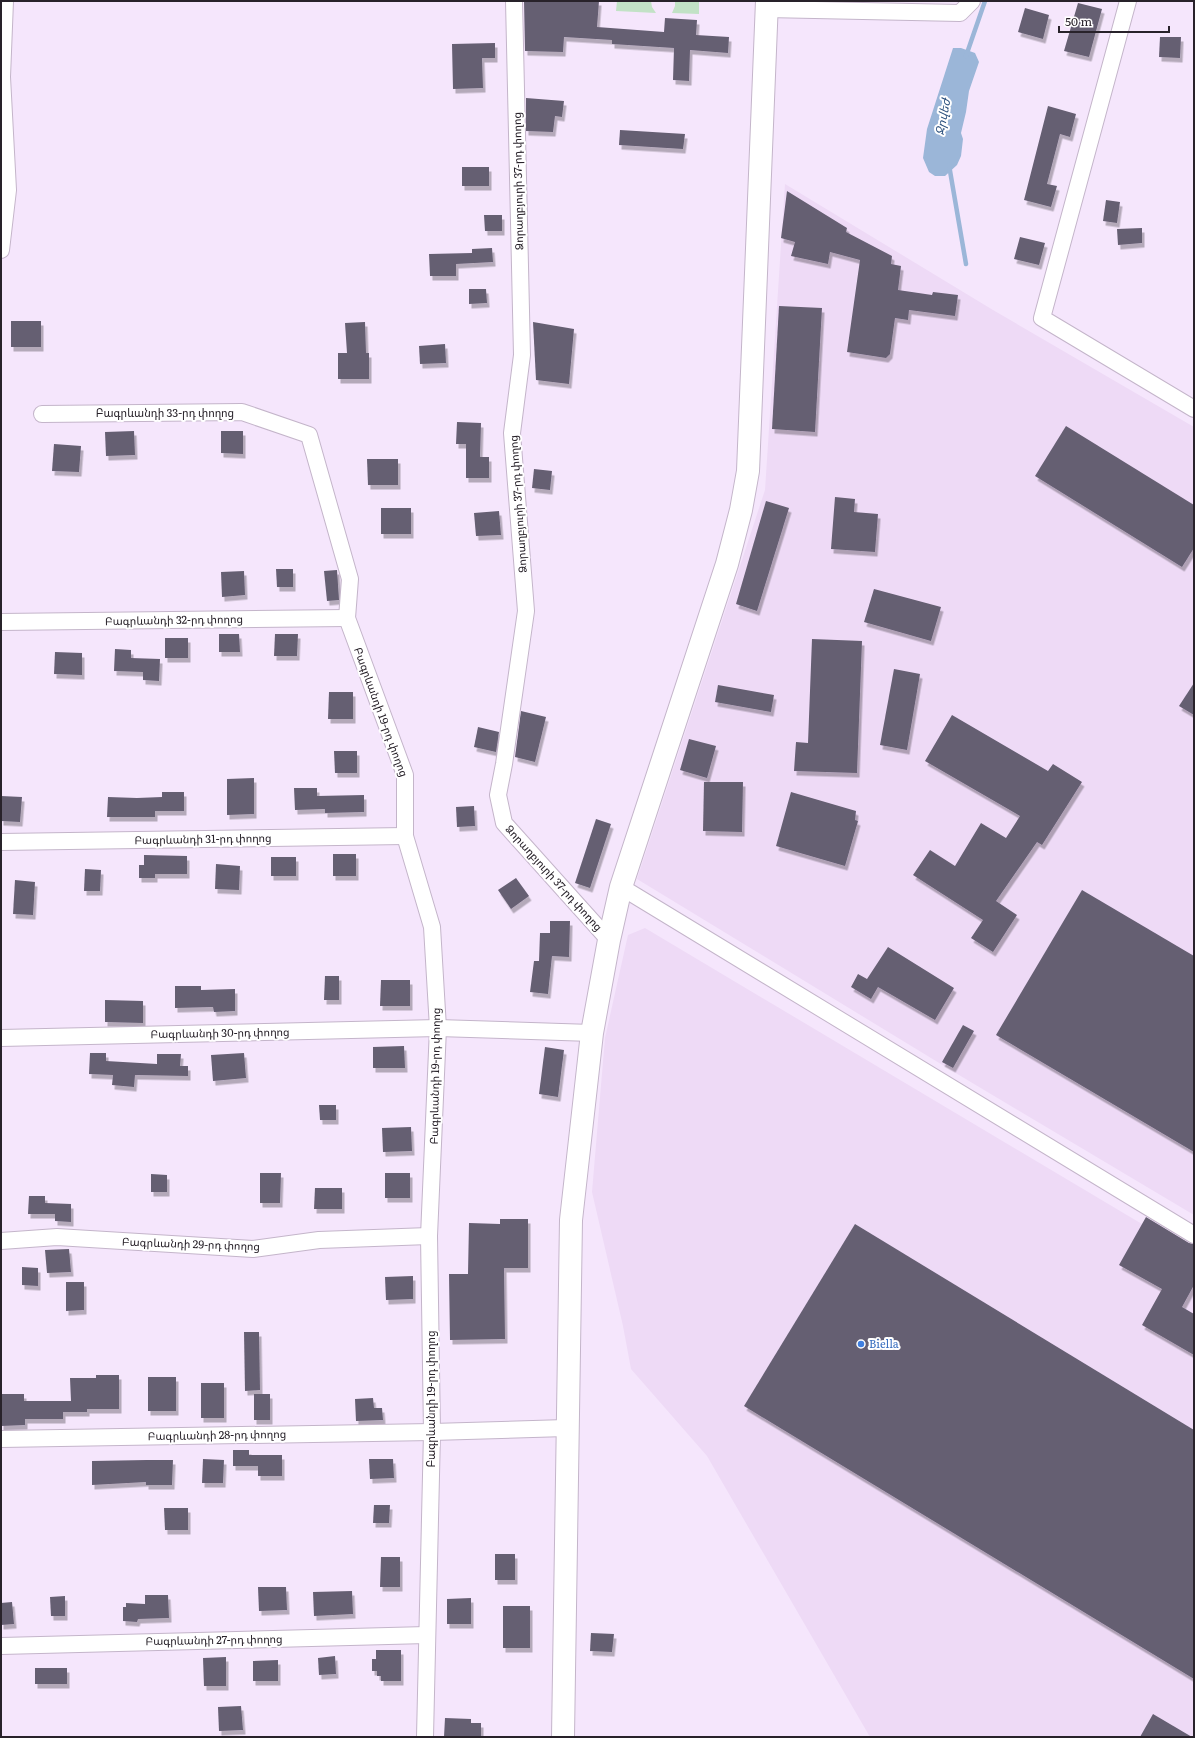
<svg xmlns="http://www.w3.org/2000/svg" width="1195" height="1738" font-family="Literata,'Noto Sans Armenian',serif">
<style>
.built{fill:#eedaf6}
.green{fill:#c2e2c6}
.water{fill:#9bb6d8}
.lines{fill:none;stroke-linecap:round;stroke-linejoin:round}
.stream{stroke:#9bb6d8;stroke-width:4.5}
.building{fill:#655e72;filter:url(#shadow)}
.street-casing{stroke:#c4b5ca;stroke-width:18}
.secondary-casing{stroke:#c4b5ca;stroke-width:24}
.street{stroke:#fff;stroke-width:16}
.secondary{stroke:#fff;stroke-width:22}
.shop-dot{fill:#3f7fe0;stroke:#fff;stroke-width:1.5}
.labels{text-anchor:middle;stroke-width:4;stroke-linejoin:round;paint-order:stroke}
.street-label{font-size:11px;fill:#28222a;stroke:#fff}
.shop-label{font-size:11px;fill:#366cbe;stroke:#fff;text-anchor:start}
.water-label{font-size:12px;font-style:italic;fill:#2a4f7c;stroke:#fff}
</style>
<defs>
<filter id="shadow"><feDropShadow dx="2.5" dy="4.5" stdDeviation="0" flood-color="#0004"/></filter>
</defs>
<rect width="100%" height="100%" fill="#f5e6fc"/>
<g class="built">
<polygon points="785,184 993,310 1194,427 1194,1215 954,1072 637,879 765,490"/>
<polygon points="645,928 1194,1255 1194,1737 870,1737 707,1456 631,1369 623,1326 592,1192 605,1038 628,935"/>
</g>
<g class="green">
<polygon points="617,1 651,1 652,7 656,13 616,11"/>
<polygon points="675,1 699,1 699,14 672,13 675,6"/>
</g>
<polygon class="water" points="953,48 961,48 975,53 979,62 969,91 966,112 961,133 963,139 961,156 957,165 945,176 935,176 929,172 923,158 927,129"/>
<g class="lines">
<g class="stream">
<polyline points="966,56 985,1"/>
<polyline points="949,165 966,264"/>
</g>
</g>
<g class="building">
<polygon points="524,1 599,1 597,27 664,32 665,18 697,20 696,35 729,37 728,53 690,50 689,81 673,80 674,48 612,44 612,40 564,37 563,52 525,51"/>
<polygon points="1078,3 1102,9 1089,57 1064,51"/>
<polygon points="1025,8 1049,15 1043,39 1018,32"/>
<polygon points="1160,37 1181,37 1180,58 1159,57"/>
<polygon points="495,43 495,58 482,58 483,88 453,89 452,44"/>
<polygon points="526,98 564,101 562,117 555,116 553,132 526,131"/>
<polygon points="1048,106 1076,114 1070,137 1060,134 1047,184 1057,186 1051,207 1024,200"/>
<polygon points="620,130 685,134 683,149 619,145"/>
<rect x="462" y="167" width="27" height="19"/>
<polygon points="787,191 847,228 846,232 892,256 891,264 901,266 898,290 932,295 933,292 958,295 955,316 909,310 908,320 895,318 890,354 886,358 847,352 860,260 830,252 828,264 791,256 795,242 781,238"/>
<polygon points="1106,200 1120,202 1117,223 1103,221"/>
<polygon points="484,215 502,215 502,231 485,231"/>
<polygon points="1142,228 1142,243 1118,245 1117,229"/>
<polygon points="1020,237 1045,243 1039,265 1014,259"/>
<polygon points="492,248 493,262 456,264 456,276 430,276 429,254 472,253 472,249"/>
<polygon points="469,289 486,289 487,303 469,304"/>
<polygon points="779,306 822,308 815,432 772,429"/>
<rect x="11" y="321" width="30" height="26"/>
<polygon points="365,322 366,353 369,353 369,379 338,379 338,353 347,353 345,323"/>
<polygon points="533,322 574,329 569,384 536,380"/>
<polygon points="445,344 446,363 420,364 419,346"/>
<polygon points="457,422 481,423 480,457 489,457 489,478 466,478 466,444 456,444"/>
<polygon points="1066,426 1194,505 1194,548 1182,567 1035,476"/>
<polygon points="134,431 135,455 106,456 105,432"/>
<polygon points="221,431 243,431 243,454 221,453"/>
<polygon points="54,444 81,446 79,472 52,471"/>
<polygon points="367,459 398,459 398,485 368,485"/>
<polygon points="534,469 552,471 550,490 532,488"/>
<polygon points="835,497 855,499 854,512 878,514 875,552 831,549"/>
<polygon points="766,501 789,508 757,611 736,604"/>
<rect x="381" y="508" width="30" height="26"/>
<polygon points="499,511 501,535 476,536 474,513"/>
<polygon points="276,569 293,569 293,587 277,587"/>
<polygon points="337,570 339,600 327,601 324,571"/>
<polygon points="244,571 245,595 222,597 221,572"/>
<polygon points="874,589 941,607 931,641 864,622"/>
<polygon points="219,634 239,634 240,652 219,652"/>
<polygon points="275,634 298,634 297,656 274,656"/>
<rect x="165" y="638" width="23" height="20"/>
<polygon points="812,639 862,641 857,773 794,771 796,742 808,743"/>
<polygon points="115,649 131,650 131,658 160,659 159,681 143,680 143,672 114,671"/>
<polygon points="55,652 82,653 82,675 54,674"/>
<polygon points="894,669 920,674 907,750 880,745"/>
<polygon points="1194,683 1194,715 1179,706"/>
<polygon points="718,685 774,695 771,712 715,702"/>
<polygon points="329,692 353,692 353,719 328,719"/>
<polygon points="521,711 546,717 535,762 515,757"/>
<polygon points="952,715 1048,771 1053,764 1082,782 1042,845 1037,842 996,901 1017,915 993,952 971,938 983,920 913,875 930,850 955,866 981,823 1006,838 1020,816 925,761"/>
<polygon points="478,727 499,732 496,752 474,747"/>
<polygon points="689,739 716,746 707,778 680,770"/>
<polygon points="334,751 357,751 357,773 335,773"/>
<polygon points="254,778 254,814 227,815 227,779"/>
<polygon points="704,782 743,782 742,832 703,831"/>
<polygon points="294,788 317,788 317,796 364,795 364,812 325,813 325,809 295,810"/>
<polygon points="162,792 184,792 184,811 155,811 155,817 107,817 108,797 137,798 162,797"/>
<polygon points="791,792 856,811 855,820 858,821 845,866 776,846"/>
<polygon points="1,796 22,797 20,822 1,821"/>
<polygon points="474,806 475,826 457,827 456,807"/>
<polygon points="596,819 611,824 590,888 575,883"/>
<rect x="333" y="854" width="23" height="22"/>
<polygon points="144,855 187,856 187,874 155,874 155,878 139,878 139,865 144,865"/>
<rect x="271" y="857" width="25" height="19"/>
<polygon points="216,864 240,866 239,890 215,889"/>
<polygon points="85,869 101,870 100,891 84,891"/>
<polygon points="516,878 529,896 511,909 498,890"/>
<polygon points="15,880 35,882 33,915 13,914"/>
<polygon points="1082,890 1194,956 1194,1152 996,1035"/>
<polygon points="550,921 570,921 569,957 552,956 548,994 530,992 534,961 539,961 540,933 550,933"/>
<polygon points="888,947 954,988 935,1020 878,987 871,999 851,987 858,974 867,979"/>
<polygon points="325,976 339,976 339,1000 324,1000"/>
<polygon points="381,980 410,980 410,1006 380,1006"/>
<polygon points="175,986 201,986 201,990 235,989 235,1011 214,1012 213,1007 175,1008"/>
<polygon points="105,1000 143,1001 143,1023 105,1022"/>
<polygon points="963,1025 974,1031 953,1068 942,1062"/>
<polygon points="404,1046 405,1068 373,1068 373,1047"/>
<polygon points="545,1047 564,1050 558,1097 539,1094"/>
<polygon points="90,1053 106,1053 106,1061 157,1064 157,1054 181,1054 180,1066 188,1066 188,1076 135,1075 134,1087 112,1085 113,1075 89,1074"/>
<polygon points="244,1053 246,1078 213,1081 211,1055"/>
<polygon points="319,1105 336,1105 336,1120 320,1120"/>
<polygon points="411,1127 412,1151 383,1152 382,1128"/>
<polygon points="260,1173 281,1173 280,1203 260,1203"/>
<rect x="385" y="1173" width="25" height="25"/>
<polygon points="151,1174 167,1175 167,1192 151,1192"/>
<polygon points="315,1188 342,1188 342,1209 314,1209"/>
<polygon points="29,1196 45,1196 45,1203 71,1204 71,1222 55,1221 55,1214 28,1214"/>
<polygon points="1146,1217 1189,1243 1194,1244 1194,1285 1182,1307 1194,1314 1194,1355 1142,1325 1162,1289 1119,1265"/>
<polygon points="500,1219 528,1219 528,1268 504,1268 505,1339 450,1340 449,1274 468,1274 469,1223 500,1224"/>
<polygon points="855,1224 1194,1430 1194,1679 744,1406"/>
<polygon points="69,1249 71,1272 47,1273 45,1250"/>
<polygon points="22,1267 38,1268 38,1286 22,1285"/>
<polygon points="413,1276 413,1299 386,1300 385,1277"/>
<polygon points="66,1282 84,1282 84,1310 66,1311"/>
<polygon points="244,1332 259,1332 260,1390 245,1391"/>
<polygon points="96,1375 119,1375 119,1409 87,1409 87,1412 63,1412 63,1419 25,1419 25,1425 1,1426 1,1394 24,1394 24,1401 71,1401 70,1378 96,1378"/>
<rect x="148" y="1377" width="28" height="34"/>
<rect x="201" y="1383" width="23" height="35"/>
<rect x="254" y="1394" width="16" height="26"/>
<polygon points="373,1398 374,1408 382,1408 383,1420 356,1421 355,1399"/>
<polygon points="233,1450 249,1450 249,1455 282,1455 282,1476 258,1476 258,1466 233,1466"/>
<polygon points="203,1459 224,1460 223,1483 202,1483"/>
<polygon points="369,1459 393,1459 394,1478 370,1479"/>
<polygon points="147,1460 173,1460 172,1485 146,1485 146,1482 92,1485 92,1461"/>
<polygon points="374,1505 390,1505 389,1523 373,1523"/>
<polygon points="164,1508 188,1508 188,1530 165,1530"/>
<rect x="495" y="1554" width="20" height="26"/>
<polygon points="381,1557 400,1557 400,1587 380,1587"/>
<polygon points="258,1587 286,1587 287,1610 259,1611"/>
<polygon points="352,1591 353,1614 314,1616 313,1592"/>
<polygon points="145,1595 168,1595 169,1618 138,1619 137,1622 123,1621 123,1607 126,1607 126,1603 145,1604"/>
<polygon points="65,1596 65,1616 51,1616 50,1597"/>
<polygon points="471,1598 471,1624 447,1624 447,1599"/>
<polygon points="12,1602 14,1624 1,1625 1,1603"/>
<rect x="503" y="1606" width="27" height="42"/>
<polygon points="591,1633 614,1634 612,1652 590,1651"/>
<polygon points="376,1650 401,1650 401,1681 381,1681 381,1676 377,1676 377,1671 372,1671 372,1659 376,1659"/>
<polygon points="335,1656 336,1674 319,1675 318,1658"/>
<polygon points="226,1657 226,1686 204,1686 203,1658"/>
<polygon points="278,1660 278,1681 253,1681 253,1661"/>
<rect x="35" y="1668" width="32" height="16"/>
<polygon points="241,1706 243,1730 219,1731 218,1707"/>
<polygon points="1153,1714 1192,1737 1140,1737"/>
<polygon points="445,1718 471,1719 471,1723 481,1723 481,1737 444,1737"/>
</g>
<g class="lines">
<g class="street-casing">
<g id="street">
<polyline points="514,1 522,355 512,433 526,611 504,764 498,795 504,823 609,940"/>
<polyline points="1128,1 1042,318 1194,409"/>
<polyline points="766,9 960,13 972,1"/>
<polyline points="1,250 8,190 2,77 5,1"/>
<polyline points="42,414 242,412 309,435 350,579 347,618 405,775 405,836 432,927 438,1028 429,1236 432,1432 425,1737"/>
<polyline points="1,622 347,618"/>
<polyline points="1,842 405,836"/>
<polyline points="621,887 1194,1235"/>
<polyline points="1,1038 438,1028 592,1033"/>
<polyline points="1,1241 57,1237 253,1249 319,1240 429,1236"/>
<polyline points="1,1439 432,1432 566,1428"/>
<polyline points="1,1646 427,1635"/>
</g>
</g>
<g class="secondary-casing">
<polyline id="secondary" points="563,1737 571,1220 592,1033 609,940 621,887 727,564 741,510 748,471 767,1"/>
</g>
<use href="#street" class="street"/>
<use href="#secondary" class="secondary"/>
</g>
<circle class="shop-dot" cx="861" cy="1344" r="4"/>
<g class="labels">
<g class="street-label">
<text transform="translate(518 181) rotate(-91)" y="4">Ձորաղբյուրի 37-րդ փողոց</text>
<text x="165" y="417">Բագրևանդի 33-րդ փողոց</text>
<text transform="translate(518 504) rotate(-94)" y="4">Ձորաղբյուրի 37-րդ փողոց</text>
<text transform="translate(174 620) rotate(-1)" y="4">Բագրևանդի 32-րդ փողոց</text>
<text transform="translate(381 712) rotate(70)" y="4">Բագրևանդի 19-րդ փողոց</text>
<text transform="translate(203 839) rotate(-1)" y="4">Բագրևանդի 31-րդ փողոց</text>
<text transform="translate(554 878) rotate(48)" y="4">Ձորաղբյուրի 37-րդ փողոց</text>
<text transform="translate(220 1033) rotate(-1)" y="4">Բագրևանդի 30-րդ փողոց</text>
<text transform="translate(435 1076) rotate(-89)" y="4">Բագրևանդի 19-րդ փողոց</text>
<text transform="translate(191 1244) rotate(2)" y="4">Բագրևանդի 29-րդ փողոց</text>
<text transform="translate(431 1399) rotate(-90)" y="4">Բագրևանդի 19-րդ փողոց</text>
<text transform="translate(217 1435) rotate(-1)" y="4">Բագրևանդի 28-րդ փողոց</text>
<text transform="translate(214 1640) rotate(-1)" y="4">Բագրևանդի 27-րդ փողոց</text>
</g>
<g class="shop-label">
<text x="869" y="1348">Biella</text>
</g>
<g class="water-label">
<text transform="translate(943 117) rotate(-79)" y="4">Ջրվեժ</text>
</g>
</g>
<rect width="1195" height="1738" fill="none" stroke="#28222a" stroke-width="4"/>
<path d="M1059 26v6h110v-6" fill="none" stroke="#28222a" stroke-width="2"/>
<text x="1065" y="26" font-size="12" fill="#28222a" stroke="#ffffff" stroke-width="3" paint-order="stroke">50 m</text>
</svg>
